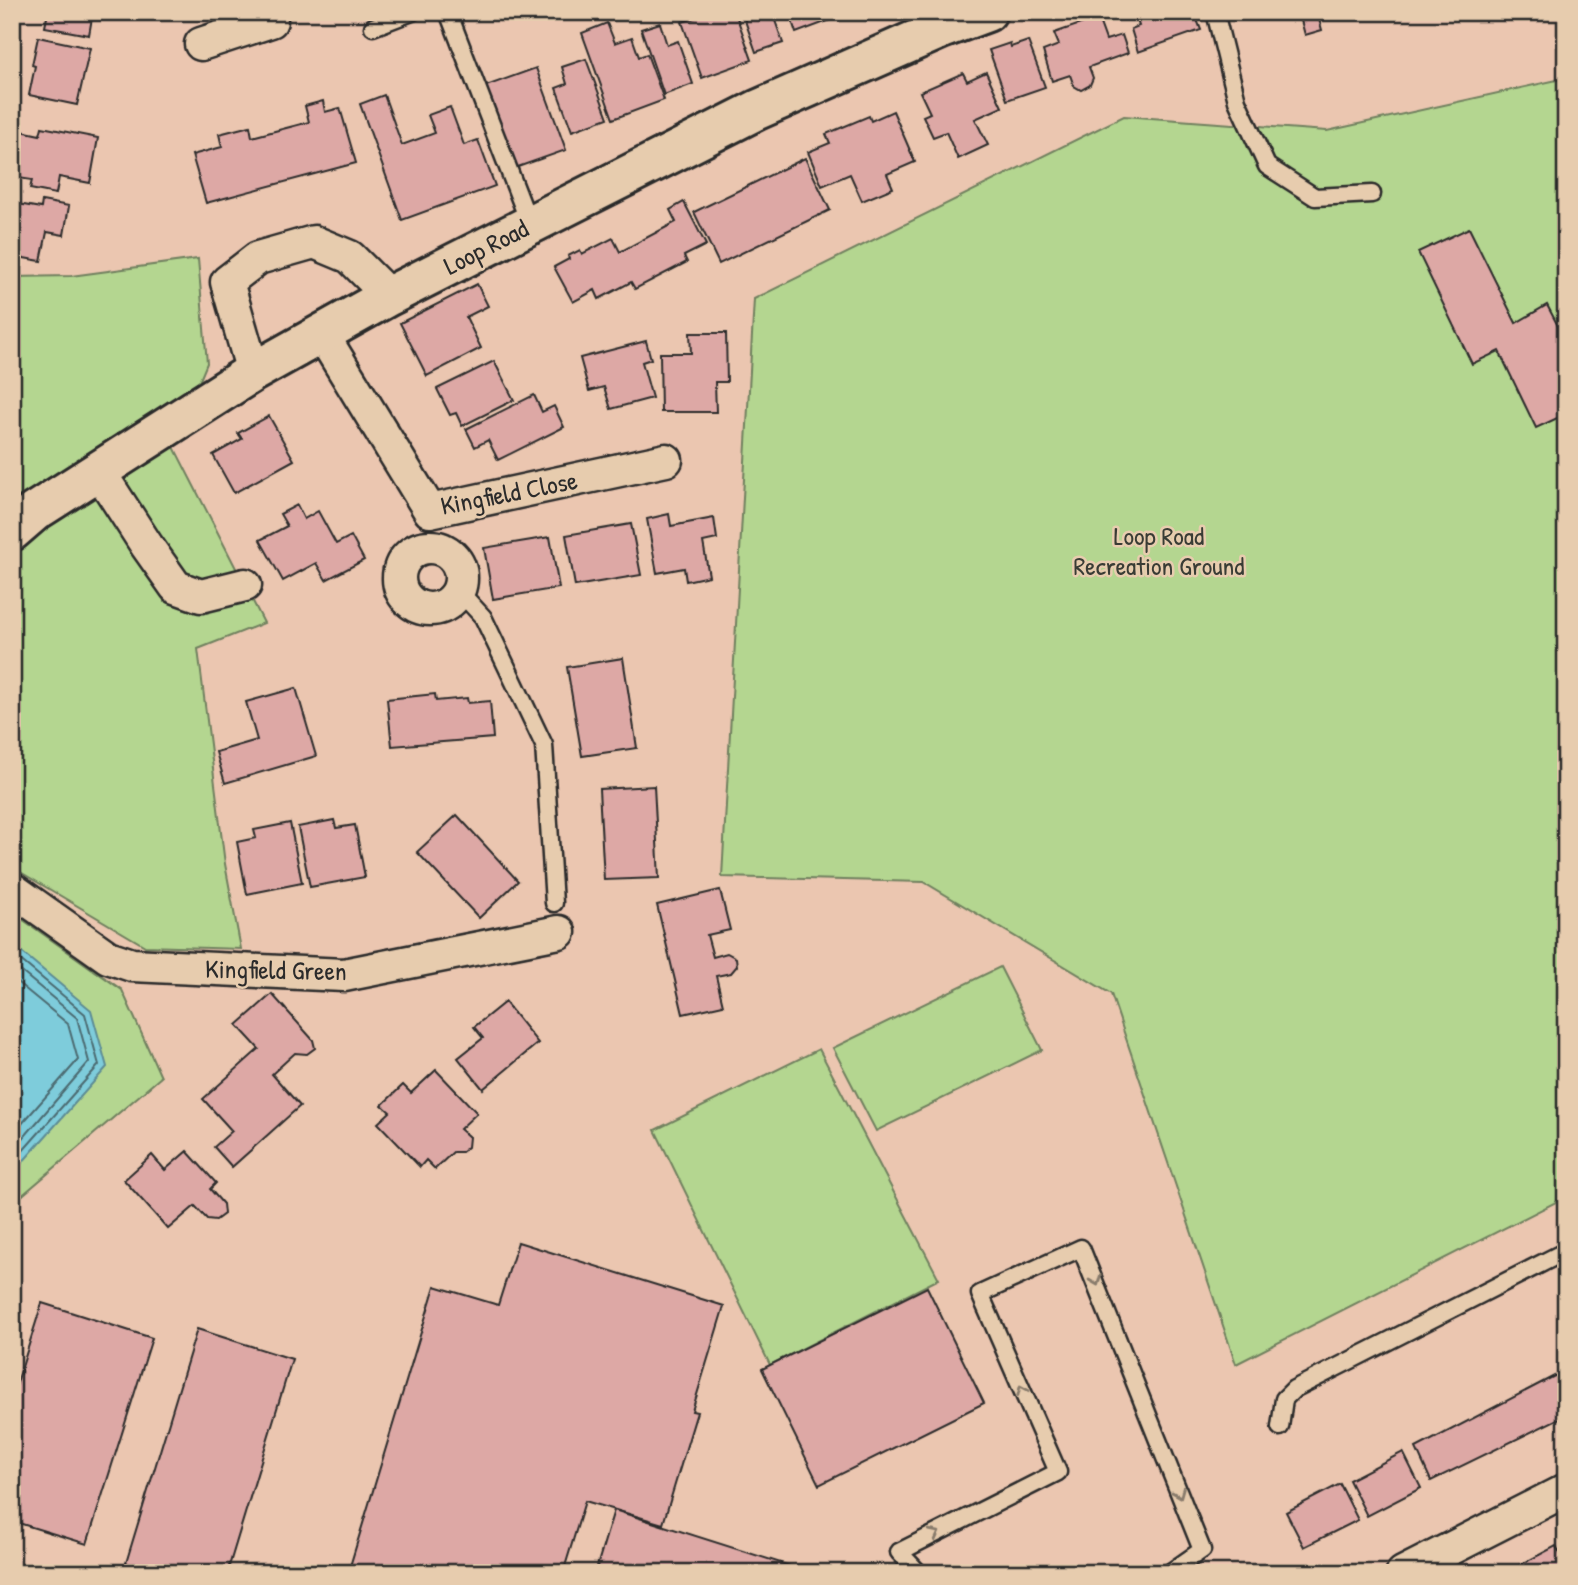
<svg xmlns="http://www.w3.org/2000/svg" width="1578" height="1585" font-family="'Patrick Hand',sans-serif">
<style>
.green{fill:#b4d690;stroke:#70805e;stroke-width:2}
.water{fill:#7eccdb;stroke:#5d8c95;stroke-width:2}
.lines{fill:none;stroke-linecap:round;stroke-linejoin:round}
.shore{stroke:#4c6b71;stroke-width:2}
.building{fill:#dda8a5;stroke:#2b2b2b;stroke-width:2}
.service-casing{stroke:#2b2b2b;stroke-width:21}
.minor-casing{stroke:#2b2b2b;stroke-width:37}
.secondary-casing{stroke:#2b2b2b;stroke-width:44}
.service{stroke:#e7ccae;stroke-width:16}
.minor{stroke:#e7ccae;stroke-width:32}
.secondary{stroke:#e7ccae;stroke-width:38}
.oneway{stroke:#897c6c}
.labels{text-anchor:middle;stroke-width:5;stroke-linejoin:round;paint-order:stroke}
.street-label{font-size:26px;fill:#2b2b2b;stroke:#e7ccae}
.park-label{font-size:26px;fill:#393c35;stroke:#e7ccae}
</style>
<rect width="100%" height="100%" fill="#ebc6b0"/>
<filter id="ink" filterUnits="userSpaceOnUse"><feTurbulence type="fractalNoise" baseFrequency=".0143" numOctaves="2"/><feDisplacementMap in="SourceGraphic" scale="14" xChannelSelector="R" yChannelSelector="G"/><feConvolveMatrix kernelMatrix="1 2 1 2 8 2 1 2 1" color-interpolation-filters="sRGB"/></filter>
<g filter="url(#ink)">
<g class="green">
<polygon points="1566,78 1566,1197 1236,1364 1111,994 924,882 722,877 754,299 1124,116 1327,131"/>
<polygon points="198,259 207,363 173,445 264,623 198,649 225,864 241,949 145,946 12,867 12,277 71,276"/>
<polygon points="12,912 122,990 161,1077 12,1204"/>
<polygon points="1000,967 1042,1050 876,1131 833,1048"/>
<polygon points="819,1049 939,1279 770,1365 655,1130"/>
</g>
<polygon class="water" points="12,944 91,1010 107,1067 12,1174"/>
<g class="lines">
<g class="shore">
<polyline points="12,953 85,1014 99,1065 12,1163"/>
<polyline points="12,964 77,1018 89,1062 12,1151"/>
<polyline points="12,978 68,1024 78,1060 12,1135"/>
</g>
</g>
<g class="building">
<polygon points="48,12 93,12 89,35 45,27"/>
<polygon points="706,12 735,12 752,60 702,78 682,22 706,14"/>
<polygon points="742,12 772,12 783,43 756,52"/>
<polygon points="789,12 842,12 844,15 796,33"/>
<polygon points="1134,12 1194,12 1201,30 1138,52 1131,29 1139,26"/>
<polygon points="1289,12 1317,12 1322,30 1305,35 1299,13 1290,15"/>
<polygon points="1098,18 1106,40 1122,35 1128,53 1089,67 1093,78 1090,85 1081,90 1074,86 1070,75 1052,81 1043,51 1059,45 1054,33"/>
<polygon points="607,23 615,43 632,37 639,57 647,54 664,100 613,119 582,33"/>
<polygon points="660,23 667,45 678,41 693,84 664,95 641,29"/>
<polygon points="38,37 90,48 77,105 29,95 35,66 32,65"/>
<polygon points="1028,41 1045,87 1007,100 989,50 1010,43 1011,47"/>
<polygon points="586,59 608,118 572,131 556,88 567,84 562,67"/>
<polygon points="536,68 566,150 515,168 486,86"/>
<polygon points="986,72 1002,107 975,119 988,145 958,159 946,132 933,137 923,116 930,113 920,92 963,73 967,81"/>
<polygon points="384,95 402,145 435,133 428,115 450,107 464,145 478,140 495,186 402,220 360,104"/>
<polygon points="323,101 325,112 340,108 356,163 206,203 192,155 222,147 219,134 250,126 252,137 309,122 305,106"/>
<polygon points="893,111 915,162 887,174 893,188 862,201 850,174 822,186 808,152 830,143 826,134 869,116 871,121"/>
<polygon points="42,127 98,138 90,183 59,177 56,194 30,189 32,180 12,177 21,131 40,135"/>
<polygon points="805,158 830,210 719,264 694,212"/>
<polygon points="42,201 69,206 64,235 47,232 41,261 12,256 12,203 41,208"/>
<polygon points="684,202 706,245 684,256 687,262 635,289 631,282 599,299 595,290 573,302 554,267 569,259 568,256 580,250 582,254 613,238 620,252 676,222 670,210"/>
<polygon points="1469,228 1516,323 1547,305 1566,341 1566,414 1536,428 1499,351 1472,364 1418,252"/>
<polygon points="477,284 488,306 466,317 481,348 427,376 400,323"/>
<polygon points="690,333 726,333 727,382 715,382 716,412 661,412 660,353 691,353"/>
<polygon points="646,341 651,359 642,362 652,398 611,409 604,387 589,391 580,358"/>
<polygon points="494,361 514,400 462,426 456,413 450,415 437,389"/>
<polygon points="534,395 542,412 554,406 564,427 498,460 488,440 475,447 466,429"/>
<polygon points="269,416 294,460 234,493 213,455 242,439 238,433"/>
<polygon points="297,505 304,519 318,511 336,544 351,536 364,560 326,580 316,563 283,581 260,540 287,526 280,514"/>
<polygon points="669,514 671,526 714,518 717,539 703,542 709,576 686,581 684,568 657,573 647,519"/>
<polygon points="631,524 641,575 575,586 566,535"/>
<polygon points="550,537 559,588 493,599 484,548"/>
<polygon points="623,658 637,748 582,756 567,667"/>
<polygon points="296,688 316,756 225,783 216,752 257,740 246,702"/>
<polygon points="435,694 436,701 467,698 468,703 490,701 493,738 392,746 387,699"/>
<polygon points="654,786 659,878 604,880 599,789"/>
<polygon points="457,815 518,881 479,918 417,852"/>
<polygon points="334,820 336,828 355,825 365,877 310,887 298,827"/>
<polygon points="290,823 302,883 247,894 237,842 256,838 254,830"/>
<polygon points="720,890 730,930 707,935 713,957 727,953 736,958 737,966 731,973 716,976 723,1005 683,1014 657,905"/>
<polygon points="272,994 313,1040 315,1048 307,1054 295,1053 272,1074 300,1106 232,1167 214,1147 232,1131 203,1099 259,1049 237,1025"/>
<polygon points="505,1002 538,1043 483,1089 458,1058 483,1038 474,1027"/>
<polygon points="436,1070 477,1113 460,1129 469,1137 468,1147 462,1152 453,1152 435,1169 426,1160 420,1167 378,1123 390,1112 382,1105 403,1085 411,1093"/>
<polygon points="187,1151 216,1183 210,1189 223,1204 224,1214 216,1220 207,1219 195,1206 168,1229 124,1180 152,1155 165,1170"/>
<polygon points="518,1242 724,1306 692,1411 697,1412 663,1524 585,1501 563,1573 348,1573 435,1286 498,1305"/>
<polygon points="927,1287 984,1403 819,1485 762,1369"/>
<polygon points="42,1303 152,1338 87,1544 12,1521 12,1399"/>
<polygon points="197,1329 292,1359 227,1573 159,1573 126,1563"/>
<polygon points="1566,1370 1566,1415 1431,1481 1416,1448"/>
<polygon points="1403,1452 1421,1488 1367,1516 1349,1480"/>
<polygon points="1340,1484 1358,1520 1304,1547 1286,1512"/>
<polygon points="614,1510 812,1573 595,1573"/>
<polygon points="1556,1546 1566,1565 1566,1573 1505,1573"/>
</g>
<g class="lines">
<g class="service-casing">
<g id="service">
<polyline points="448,12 530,225"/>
<polyline points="1215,12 1237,101 1267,166 1315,197 1372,194"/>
<polyline points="373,27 412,12"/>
<polyline points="459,591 483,617 544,745 554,903"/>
<polyline points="1280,1427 1284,1399 1294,1389 1566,1251"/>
<polyline points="919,1573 899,1552 1058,1472 980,1294 1081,1248 1202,1550 1169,1573"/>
</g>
</g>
<g class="minor-casing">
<g id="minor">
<polyline points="201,44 271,21 270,12"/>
<polyline points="322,334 430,511 666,460"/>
<polyline points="253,372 227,282 258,258 314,242 350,257 389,296"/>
<polyline points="98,470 147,546 176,587 201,596 245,585"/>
<circle cx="430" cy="578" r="31"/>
<polyline points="12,889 108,957 132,965 344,975 559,932"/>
<polyline points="1403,1573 1566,1490"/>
</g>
</g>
<g class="secondary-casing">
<polyline id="secondary" points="12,531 34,512 253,372 389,296 757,110 941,29 987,12"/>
</g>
<use href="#service" class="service"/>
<use href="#minor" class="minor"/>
<use href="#secondary" class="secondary"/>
</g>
<defs><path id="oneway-chevron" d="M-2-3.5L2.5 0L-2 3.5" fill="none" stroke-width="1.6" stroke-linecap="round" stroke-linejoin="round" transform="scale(1.75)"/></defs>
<g class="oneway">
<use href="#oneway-chevron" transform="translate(1096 1281) rotate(68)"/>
<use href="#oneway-chevron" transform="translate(1022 1390) rotate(-114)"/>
<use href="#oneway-chevron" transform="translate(1179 1493) rotate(68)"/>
<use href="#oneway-chevron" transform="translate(935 1534) rotate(-27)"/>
</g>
</g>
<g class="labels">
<g class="street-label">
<text transform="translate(486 247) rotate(-27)" y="9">Loop Road</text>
<text transform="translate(509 493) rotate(-11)" y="9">Kingfield Close</text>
<text transform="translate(276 970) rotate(1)" y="9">Kingfield Green</text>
</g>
<g class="park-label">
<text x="1159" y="545">Loop Road<tspan x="1159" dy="30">Recreation Ground</tspan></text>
</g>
</g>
<rect width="1578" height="1585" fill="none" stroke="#e7ccae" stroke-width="42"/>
<rect x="21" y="21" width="1536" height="1543" fill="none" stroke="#2b2b2b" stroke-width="2.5" filter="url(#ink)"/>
</svg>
